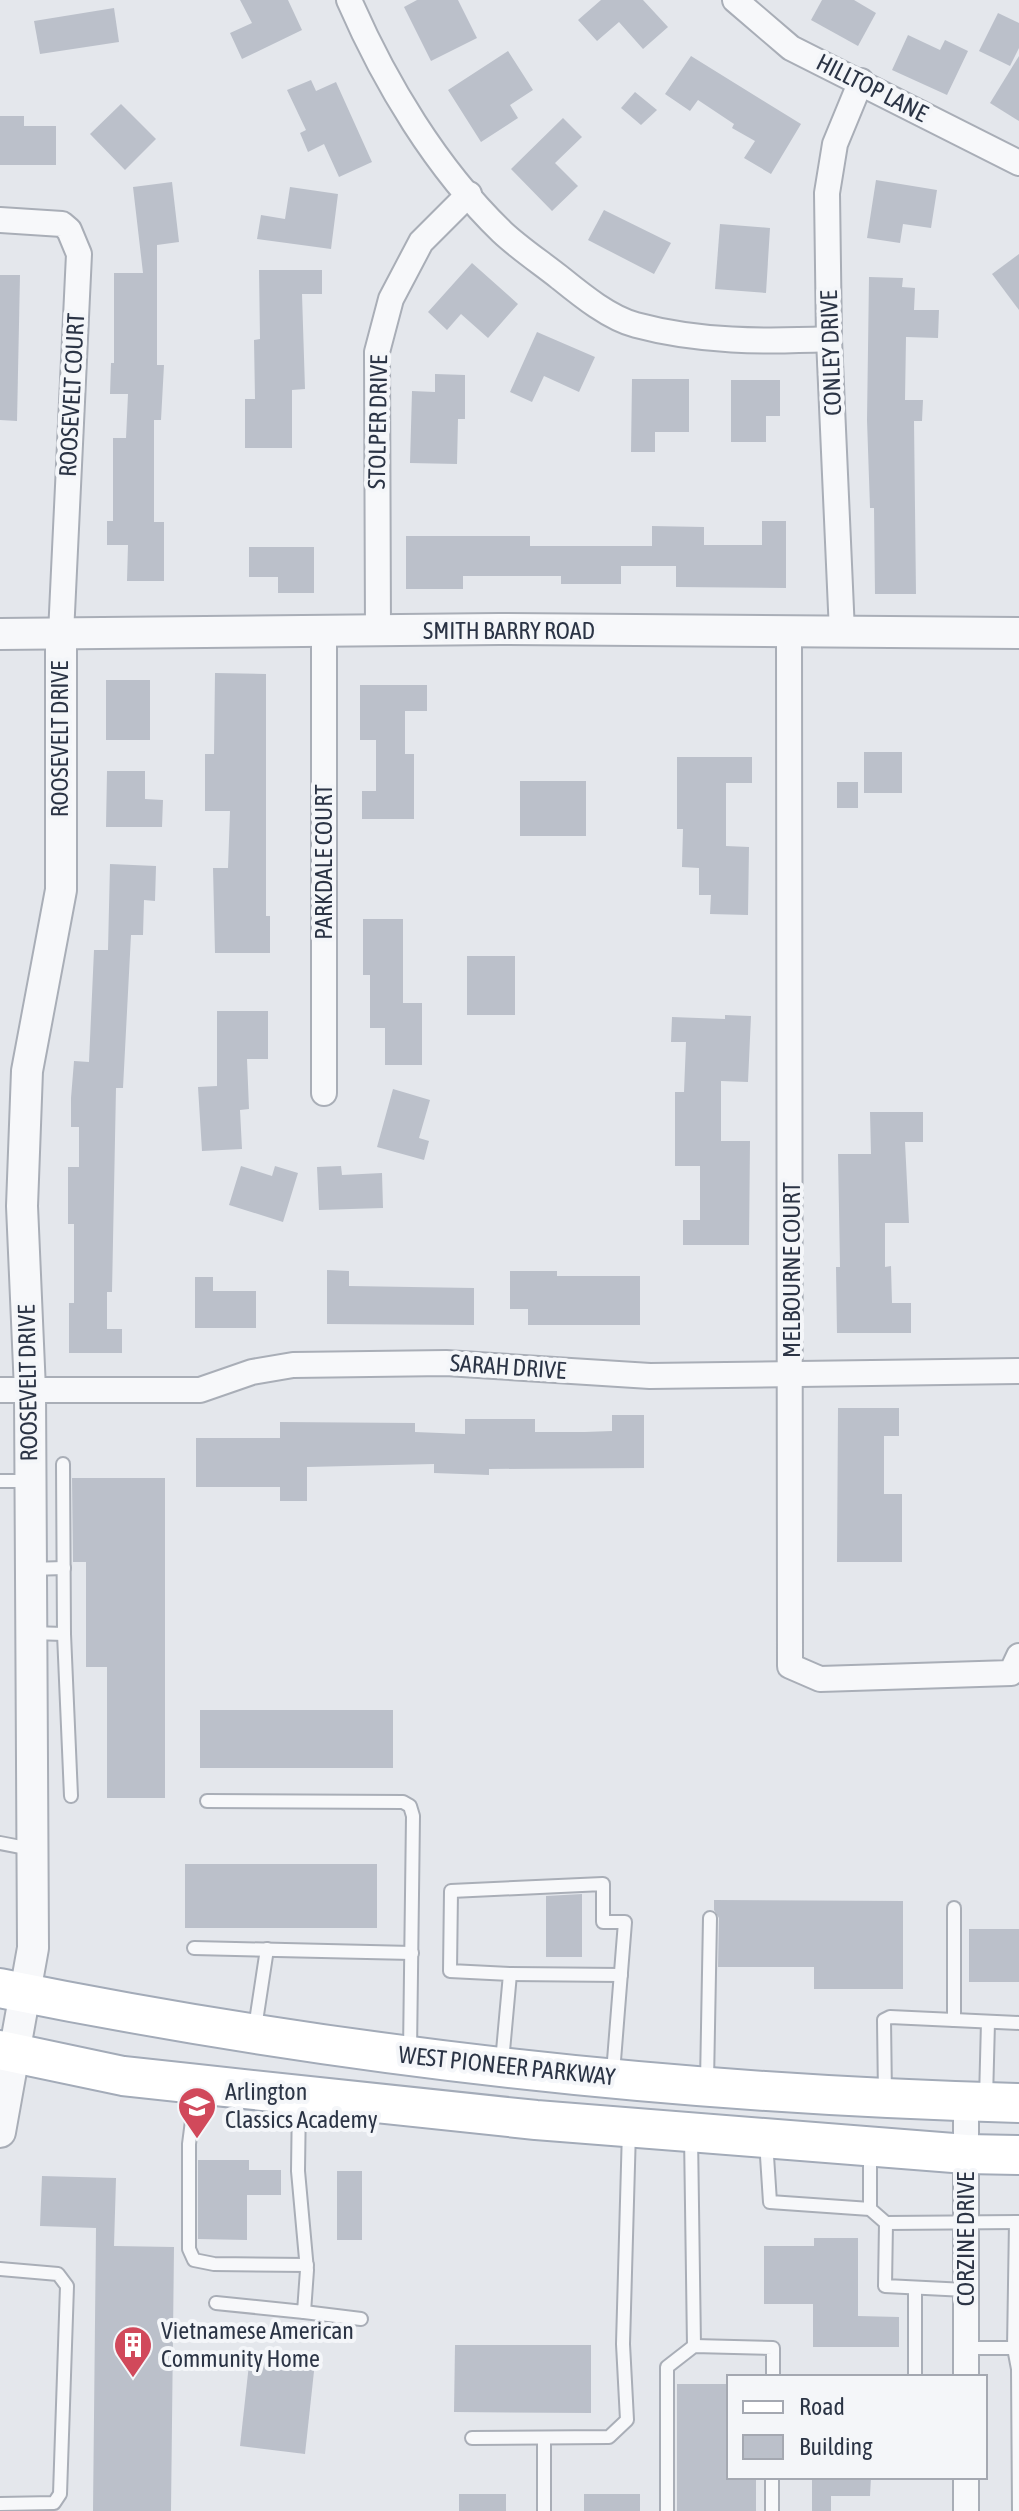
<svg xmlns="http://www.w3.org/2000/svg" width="1019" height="2511" font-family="'Asap Condensed',sans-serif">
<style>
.building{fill:#bbc0ca}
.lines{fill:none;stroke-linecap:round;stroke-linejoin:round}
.service-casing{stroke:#a9aeb7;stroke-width:16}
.minor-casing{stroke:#a9aeb7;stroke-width:28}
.tertiary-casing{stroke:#a9aeb7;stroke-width:34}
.primary-casing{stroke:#a3abb8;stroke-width:42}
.service{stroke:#f7f8fa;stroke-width:12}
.minor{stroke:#f7f8fa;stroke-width:24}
.tertiary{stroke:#f7f8fa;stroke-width:30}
.primary{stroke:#fff;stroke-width:38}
.labels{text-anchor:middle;stroke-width:8;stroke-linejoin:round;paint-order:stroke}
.street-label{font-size:24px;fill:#2b3445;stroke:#f4f6f9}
.poi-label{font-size:24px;fill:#2b3445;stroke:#f4f6f9;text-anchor:start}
</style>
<rect width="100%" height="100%" fill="#e4e7ec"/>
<g class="building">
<polygon points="240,0 288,0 302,30 242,59 230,33 252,23"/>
<polygon points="417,0 458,0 477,38 431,61 404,7"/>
<polygon points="601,0 643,0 668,27 643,49 619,22 597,41 578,20"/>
<polygon points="822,0 854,0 876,13 858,46 811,20"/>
<polygon points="114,8 119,42 40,54 34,21"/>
<polygon points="998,13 1019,23 1019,48 1010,66 979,51"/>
<polygon points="908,35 940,50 945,40 968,51 947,95 892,70"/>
<polygon points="508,51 533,90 510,105 518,118 481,142 448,90"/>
<polygon points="691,56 801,124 771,174 744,158 755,141 732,128 734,124 698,100 690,111 665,94"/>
<polygon points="1019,56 1019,121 990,103"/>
<polygon points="311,80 316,91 336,82 372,162 339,177 324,144 308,152 300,133 306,130 287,90"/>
<polygon points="635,92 657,110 641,125 621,108"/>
<polygon points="121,104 156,139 125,170 90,134"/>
<polygon points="0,116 24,116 24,126 56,126 56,165 0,165"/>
<polygon points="563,118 582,137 555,163 578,186 552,211 511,169"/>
<polygon points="876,180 937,190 931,228 903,224 900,243 867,238"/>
<polygon points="172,182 179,242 157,245 157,365 164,365 161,420 154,420 154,522 164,522 164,581 127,581 128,545 107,545 107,521 113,521 113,438 126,438 128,394 110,394 111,363 114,363 114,273 143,273 133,187"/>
<polygon points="290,187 338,194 331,249 257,239 261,215 285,219"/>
<polygon points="604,210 671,243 654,274 588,240"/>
<polygon points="720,224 770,228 766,293 715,289"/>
<polygon points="1019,254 1019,310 992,274"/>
<polygon points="472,263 518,304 488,338 461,314 447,330 428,312"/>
<polygon points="259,270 322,270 322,294 302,294 305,389 292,390 292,448 245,448 245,399 255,399 254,340 260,339"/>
<polygon points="0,275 20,275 17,421 0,420"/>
<polygon points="869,277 903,278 902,287 915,288 914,310 939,310 938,338 906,337 905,400 923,400 922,421 914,421 916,594 875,594 874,508 870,508 867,420"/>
<polygon points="537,332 595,357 579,392 544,376 532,402 510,392"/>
<polygon points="435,374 465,375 465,419 458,419 457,464 410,463 412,391 435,392"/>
<polygon points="632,379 689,379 689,432 655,432 655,452 631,452"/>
<polygon points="731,380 780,380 780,416 766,416 766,442 731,442"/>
<polygon points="762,521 786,521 786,588 676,587 676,566 621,566 621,584 561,584 561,576 463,576 463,589 406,589 406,536 530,536 530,546 652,546 652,526 704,527 704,545 762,545"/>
<polygon points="249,547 314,547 314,593 278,593 278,577 249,577"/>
<polygon points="215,673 266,674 266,916 270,916 270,953 215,953 213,868 228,868 230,811 205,811 205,754 214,754"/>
<rect x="106" y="680" width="44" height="60"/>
<polygon points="360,685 427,685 427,711 405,711 405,754 414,754 414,819 362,819 362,791 376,791 376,740 360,740"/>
<rect x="864" y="752" width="38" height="41"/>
<polygon points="677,757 752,757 752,783 726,783 726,846 749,847 748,915 710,914 711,895 699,895 699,868 682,867 683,829 677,829"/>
<polygon points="107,771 145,771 145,799 163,800 162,827 106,827"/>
<rect x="520" y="781" width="66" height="55"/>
<rect x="837" y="782" width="21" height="26"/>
<polygon points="110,864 156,866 155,901 144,900 143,935 131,935 123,1088 116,1088 112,1292 107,1292 107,1329 122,1329 122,1353 69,1353 69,1303 74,1303 74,1224 68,1224 68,1167 79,1167 79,1127 71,1127 71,1098 74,1061 89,1062 94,950 108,950"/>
<polygon points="363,919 403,919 403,1003 422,1003 422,1065 385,1065 385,1028 370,1028 370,975 363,975"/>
<rect x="467" y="956" width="48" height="59"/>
<polygon points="217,1011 268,1011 268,1059 247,1059 249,1109 240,1110 242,1149 202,1151 198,1087 217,1086"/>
<polygon points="725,1015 751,1016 748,1082 721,1081 721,1141 750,1141 749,1245 683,1245 683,1220 700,1220 700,1166 675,1166 675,1092 684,1092 686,1042 671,1042 672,1017 725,1019"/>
<polygon points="393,1089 430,1100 419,1138 429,1141 424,1160 377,1147"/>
<polygon points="870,1112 923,1112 923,1142 905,1142 909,1223 885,1223 885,1267 891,1266 892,1303 911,1303 911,1333 837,1333 836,1267 840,1267 838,1154 871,1154"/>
<polygon points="241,1166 272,1176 275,1166 298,1173 283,1222 229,1205"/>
<polygon points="341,1166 342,1175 382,1173 383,1208 319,1210 317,1167"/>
<polygon points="327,1270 349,1271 349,1286 474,1288 474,1325 327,1324"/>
<polygon points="510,1271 557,1271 557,1276 640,1276 640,1325 528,1325 528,1309 510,1309"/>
<polygon points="195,1277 213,1277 213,1291 256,1291 256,1328 195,1328"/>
<polygon points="838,1408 899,1408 899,1436 884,1436 884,1494 902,1494 902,1562 837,1562"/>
<polygon points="612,1415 644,1415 644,1468 489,1469 489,1475 434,1473 434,1464 307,1467 307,1501 280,1501 280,1487 196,1487 196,1438 280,1438 280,1422 415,1423 415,1432 465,1434 465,1419 535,1419 535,1432 585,1432 612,1431"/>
<polygon points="72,1478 165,1478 165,1798 107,1798 107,1667 86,1667 86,1562 73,1562"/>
<rect x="200" y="1710" width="193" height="58"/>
<rect x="185" y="1864" width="192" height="64"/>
<polygon points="582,1894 582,1957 546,1957 546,1896"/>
<polygon points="714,1900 903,1901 903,1989 814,1989 814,1967 718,1967 719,1918 714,1910"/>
<rect x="969" y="1929" width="50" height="53"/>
<polygon points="198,2160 249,2160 249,2170 281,2170 281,2195 247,2195 247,2240 198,2239"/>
<rect x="337" y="2171" width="25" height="69"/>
<polygon points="42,2176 116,2178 114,2246 174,2247 171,2511 93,2511 96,2228 40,2226"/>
<polygon points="814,2238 858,2238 858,2316 899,2317 899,2347 813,2347 813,2304 764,2304 764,2246 814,2246"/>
<polygon points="455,2345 591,2345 591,2413 454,2412"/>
<polygon points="250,2355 315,2362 305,2454 240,2446"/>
<polygon points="677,2384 729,2384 729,2477 756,2477 756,2511 677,2511"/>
<polygon points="812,2477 871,2477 870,2496 831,2496 831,2511 812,2511"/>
<rect x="459" y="2494" width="47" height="17"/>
<rect x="584" y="2494" width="56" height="17"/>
</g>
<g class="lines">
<g class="service-casing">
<g id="service">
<polyline points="0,1481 30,1481"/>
<polyline points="30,1569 64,1568"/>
<polyline points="31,1633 64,1634 63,1464"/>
<polyline points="64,1634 71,1796"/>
<polyline points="207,1801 403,1802 410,1806 413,1816 410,2052"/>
<polyline points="0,1843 31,1849"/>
<polyline points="954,1908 954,2020"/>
<polyline points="194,1948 412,1953"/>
<polyline points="510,1974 621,1975"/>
<polyline points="255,2028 267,1949"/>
<polyline points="502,2062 510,1974 450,1971 451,1891 603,1884 603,1922 625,1922 613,2073"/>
<polyline points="707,2082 710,1918"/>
<polyline points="196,2090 189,2144 189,2249 194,2260 214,2264 307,2265"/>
<polyline points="885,2096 884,2020 890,2017 1019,2023"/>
<polyline points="986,2099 988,2022"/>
<polyline points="691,2135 694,2346"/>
<polyline points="766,2141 770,2202 870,2209 886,2223 1019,2222"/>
<polyline points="870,2150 870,2209"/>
<polyline points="886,2223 885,2286 966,2290"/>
<polyline points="0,2269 58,2274 67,2286 60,2494 54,2503 0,2504"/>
<polyline points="216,2303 304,2312 307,2270 298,2171 299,2098"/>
<polyline points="304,2312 361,2319"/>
<polyline points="966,2348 1014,2348 1016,2222"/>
<polyline points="1014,2348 1018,2369 1019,2511"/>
<polyline points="915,2377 915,2290"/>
<polyline points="472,2438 609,2437 627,2420 623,2344 629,2130"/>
<polyline points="544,2511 544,2438"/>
<polyline points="667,2511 667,2367 694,2346 773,2348 773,2377"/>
<polyline points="772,2511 772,2477"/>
</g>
</g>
<g class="minor-casing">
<g id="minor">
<path d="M349,0C385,83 436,168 502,232C519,248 540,262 559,277C580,294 609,318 636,325C699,342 764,342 829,339"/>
<polyline points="735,0 791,48 1019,163"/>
<polyline points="0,220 62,224 69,230 79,254 61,634"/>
<polyline points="789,631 790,1666 820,1679 1011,1673 1019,1656"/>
<polyline points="324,632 324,1093"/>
<polyline points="378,632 377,352 391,299 421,242 469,194"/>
<polyline points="842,632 829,339 827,193 835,144 861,81"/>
<polyline points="0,1390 200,1390 252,1372 293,1365 446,1363 650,1376 1019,1371"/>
<polyline points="966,2101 966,2377"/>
<polyline points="966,2477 966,2511"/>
</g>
</g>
<g class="tertiary-casing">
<g id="tertiary">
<polyline points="0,634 499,629 1019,633"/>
<polyline points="0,2132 33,1948 30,1390 22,1206 27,1071 61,890 61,634"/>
</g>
</g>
<g class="primary-casing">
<g id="primary">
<path d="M0,1988C335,2056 677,2094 1019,2103"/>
<polyline points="0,2050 123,2076 197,2084 536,2120 966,2154 1019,2155"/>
</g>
</g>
<use href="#service" class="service"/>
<use href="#minor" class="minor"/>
<use href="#tertiary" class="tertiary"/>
<use href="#primary" class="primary"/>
</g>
<defs>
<g id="school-pin" transform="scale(2)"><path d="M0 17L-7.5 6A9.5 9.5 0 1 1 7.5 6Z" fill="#d1495b" stroke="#f4f6f9"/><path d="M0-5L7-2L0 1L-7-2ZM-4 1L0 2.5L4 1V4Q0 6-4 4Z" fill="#fff"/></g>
<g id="building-pin" transform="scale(2)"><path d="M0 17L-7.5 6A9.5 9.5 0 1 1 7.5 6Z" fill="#d1495b" stroke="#f4f6f9"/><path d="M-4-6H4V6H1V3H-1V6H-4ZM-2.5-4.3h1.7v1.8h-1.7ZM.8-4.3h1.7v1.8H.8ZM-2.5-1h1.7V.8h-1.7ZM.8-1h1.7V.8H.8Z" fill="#fff"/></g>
</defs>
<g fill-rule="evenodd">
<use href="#school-pin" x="197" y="2106"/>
<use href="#building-pin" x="133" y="2345"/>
</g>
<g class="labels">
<g class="street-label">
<text transform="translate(872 88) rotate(27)" y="8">HILLTOP LANE</text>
<text transform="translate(831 353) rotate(-92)" y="8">CONLEY DRIVE</text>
<text transform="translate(72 395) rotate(-87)" y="8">ROOSEVELT COURT</text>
<text transform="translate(378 422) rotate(-89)" y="8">STOLPER DRIVE</text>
<text x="509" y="639">SMITH BARRY ROAD</text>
<text transform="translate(60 739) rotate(-90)" y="8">ROOSEVELT DRIVE</text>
<text transform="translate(324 862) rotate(-90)" y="8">PARKDALE COURT</text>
<text transform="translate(792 1270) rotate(-90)" y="8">MELBOURNE COURT</text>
<text transform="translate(508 1367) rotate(4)" y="8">SARAH DRIVE</text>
<text transform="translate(28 1383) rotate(-91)" y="8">ROOSEVELT DRIVE</text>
<text transform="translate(507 2066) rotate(6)" y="8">WEST PIONEER PARKWAY</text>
<text transform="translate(966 2239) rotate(-90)" y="8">CORZINE DRIVE</text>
</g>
<g class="poi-label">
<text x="225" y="2100">Arlington<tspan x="225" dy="28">Classics Academy</tspan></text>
<text x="161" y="2339">Vietnamese American<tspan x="161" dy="28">Community Home</tspan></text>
</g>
</g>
<rect x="727" y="2375" width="260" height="104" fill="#f4f6f9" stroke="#a4a8b1" stroke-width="2"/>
<rect x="743" y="2401" width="40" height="12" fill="#ffffff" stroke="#a4a8b1" stroke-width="2"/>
<text x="799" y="2415" font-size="24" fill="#2b3445">Road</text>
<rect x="743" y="2435" width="40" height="24" fill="#bbc0ca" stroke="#a4a8b1" stroke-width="2"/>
<text x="799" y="2455" font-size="24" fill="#2b3445">Building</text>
</svg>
